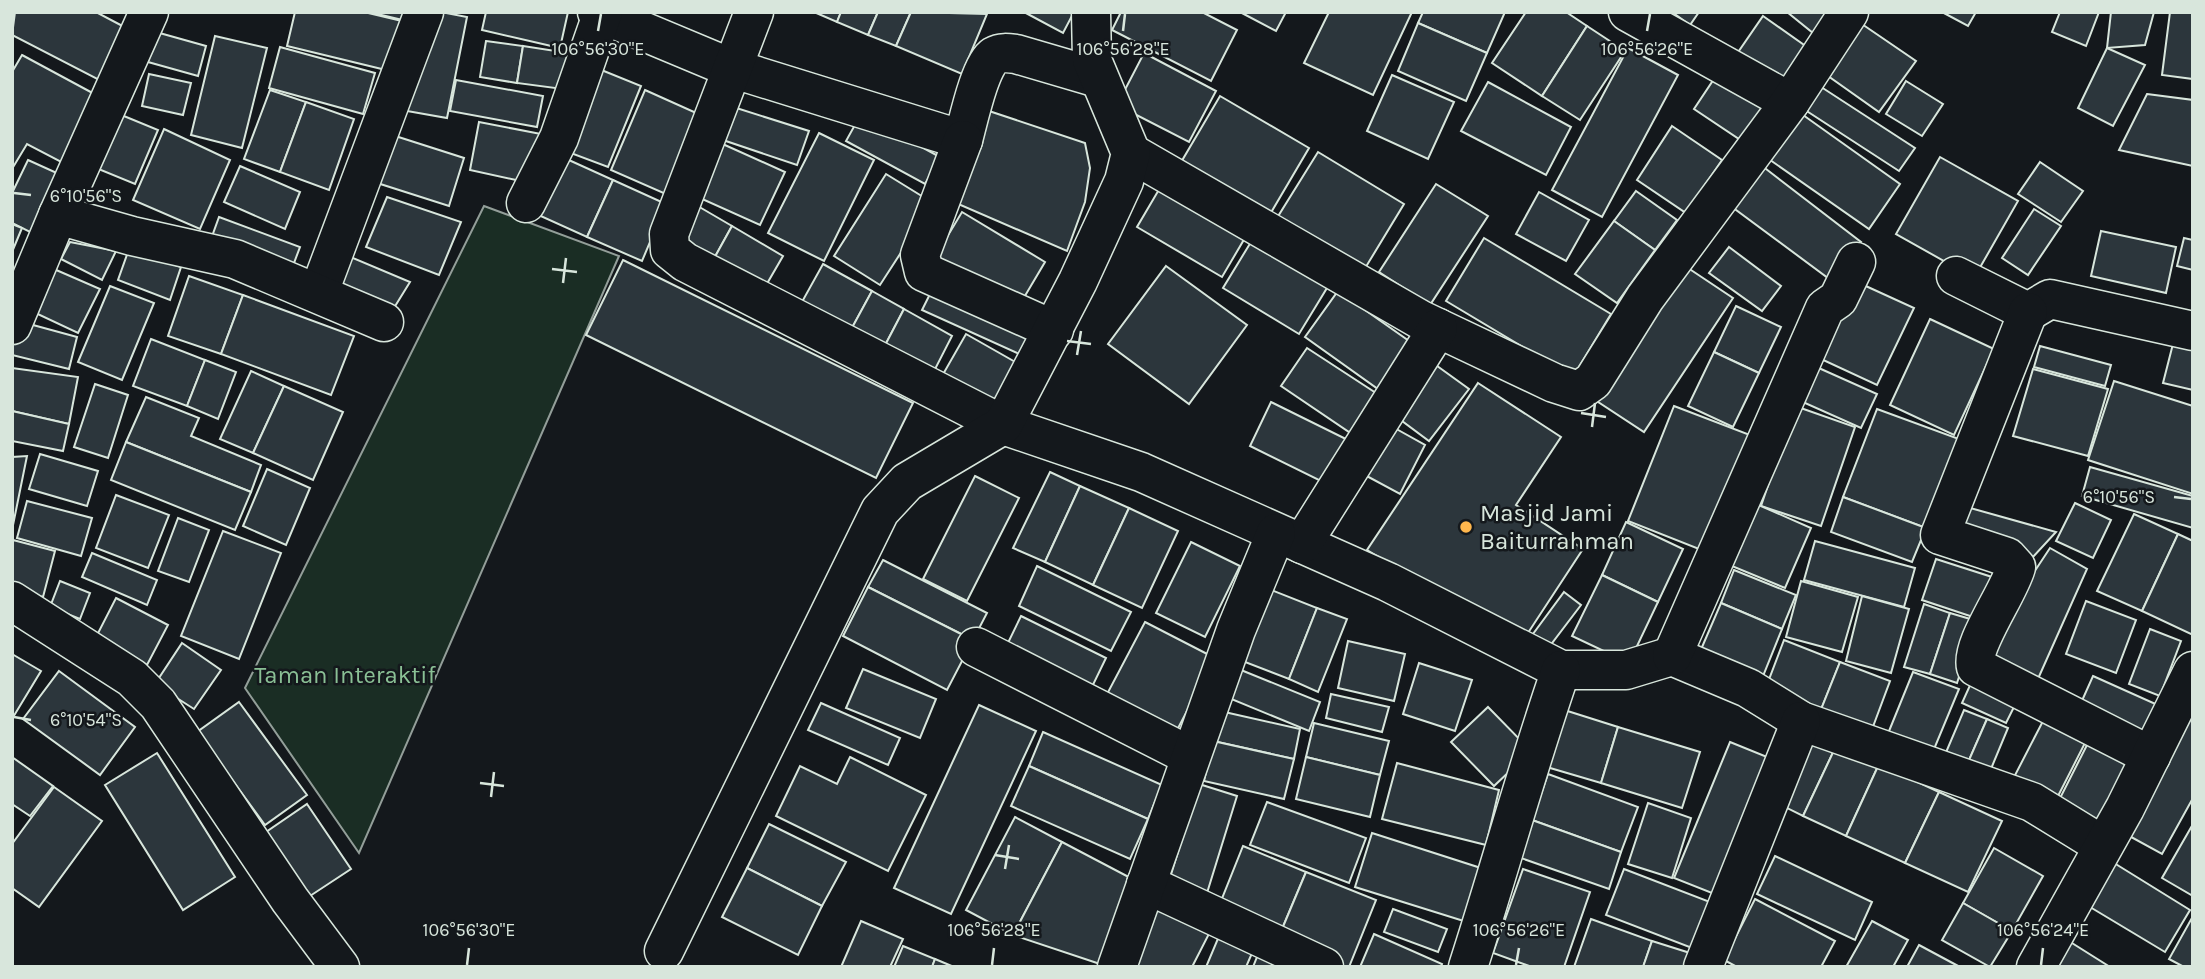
<svg xmlns="http://www.w3.org/2000/svg" width="2205" height="979" font-family="Karla,sans-serif">
<style>
.green{fill:#1a2d24;stroke:#939e99;stroke-width:2}
.building{fill:#2c363c;stroke:#d8e6dc;stroke-width:2}
.lines{fill:none;stroke-linecap:round;stroke-linejoin:round}
.minor-casing{stroke:#d8e6dc;stroke-width:41}
.minor{stroke:#14181c;stroke-width:38}
.ticks{fill:none;stroke:#d8e6dc;stroke-width:2.5}
.poi-dot{fill:#ffb74d;stroke:#14181c;stroke-width:2.5}
.labels{text-anchor:middle;stroke-width:5;stroke-linejoin:round;paint-order:stroke}
.poi-label{font-size:24px;fill:#d8e6dc;stroke:#14181c;text-anchor:start}
.park-label{font-size:24px;fill:#8ac095;stroke:#14181c}
.ticks-label{font-size:18px;text-anchor:middle;fill:#d8e6dc;stroke:#14181c;stroke-width:5;stroke-linejoin:round;paint-order:stroke}
</style>
<rect width="100%" height="100%" fill="#14181c"/>
<polygon class="green" points="484,206 619,256 359,853 245,688"/>
<g class="building">
<polygon points="15,12 96,12 132,31 105,83 12,35"/>
<polygon points="295,12 364,12 402,21 390,71 287,46"/>
<polygon points="369,12 417,12 415,23"/>
<polygon points="441,12 467,17 447,118 407,111"/>
<polygon points="486,12 568,12 560,48 482,30"/>
<polygon points="814,12 841,12 837,22"/>
<polygon points="841,12 878,12 868,35 837,22"/>
<polygon points="878,12 911,12 896,46 868,35"/>
<polygon points="911,12 987,14 962,74 896,46"/>
<polygon points="1024,12 1074,12 1063,33"/>
<polygon points="1121,12 1202,12 1237,30 1211,81 1112,30"/>
<polygon points="1240,12 1286,12 1276,31"/>
<polygon points="1329,12 1412,12 1373,95 1304,63"/>
<polygon points="1423,12 1505,12 1487,53 1418,23"/>
<polygon points="1526,12 1566,12 1587,26 1542,96 1492,63"/>
<polygon points="1672,12 1699,12 1690,25"/>
<polygon points="1787,12 1839,12 1818,37"/>
<polygon points="1942,12 1976,12 1968,26"/>
<polygon points="2060,12 2099,12 2086,46 2052,32"/>
<polygon points="2111,12 2154,12 2145,45 2107,48"/>
<polygon points="2170,12 2193,12 2193,79 2162,75"/>
<polygon points="1763,16 1814,52 1783,97 1732,61"/>
<polygon points="1856,20 1916,61 1879,112 1821,71"/>
<polygon points="1418,23 1487,53 1466,101 1398,71"/>
<polygon points="1587,26 1625,51 1580,120 1542,96"/>
<polygon points="156,32 206,46 198,76 148,62"/>
<polygon points="215,36 267,48 242,148 191,135"/>
<polygon points="486,41 523,46 517,83 480,77"/>
<polygon points="523,46 575,54 570,90 517,83"/>
<polygon points="280,47 375,73 363,114 269,88"/>
<polygon points="1628,48 1678,75 1602,217 1552,190"/>
<polygon points="2107,48 2145,65 2113,126 2078,108"/>
<polygon points="1144,53 1216,91 1189,142 1117,105"/>
<polygon points="22,55 100,97 65,164 27,144 12,169 12,72"/>
<polygon points="594,67 641,86 608,167 560,149"/>
<polygon points="1720,70 1774,106 1748,145 1694,109"/>
<polygon points="149,74 191,83 183,115 142,106"/>
<polygon points="1392,75 1454,102 1428,159 1367,131"/>
<polygon points="456,80 543,96 537,127 450,111"/>
<polygon points="1906,81 1943,104 1922,136 1886,114"/>
<polygon points="1488,82 1571,127 1546,175 1461,131"/>
<polygon points="1815,83 1915,148 1899,171 1799,106"/>
<polygon points="270,90 306,102 280,172 244,159"/>
<polygon points="645,90 703,116 668,195 611,170"/>
<polygon points="2147,94 2193,100 2193,166 2119,150"/>
<polygon points="1220,96 1309,148 1269,216 1180,164"/>
<polygon points="306,102 354,119 329,190 280,172"/>
<polygon points="727,105 809,131 797,165 717,138"/>
<polygon points="1796,110 1900,184 1869,229 1763,155"/>
<polygon points="989,111 1085,143 1090,168 1085,202 1067,251 949,200"/>
<polygon points="119,114 158,130 135,184 96,168"/>
<polygon points="861,114 940,157 925,184 846,141"/>
<polygon points="479,122 541,134 530,183 470,170"/>
<polygon points="1672,126 1722,160 1686,213 1637,180"/>
<polygon points="164,129 230,160 200,229 133,200"/>
<polygon points="386,133 464,158 449,206 371,181"/>
<polygon points="819,133 874,160 824,261 768,233"/>
<polygon points="716,141 785,172 760,225 691,194"/>
<polygon points="1318,152 1404,204 1364,270 1277,218"/>
<polygon points="560,156 613,180 587,237 534,213"/>
<polygon points="1940,157 2018,201 1974,278 1896,234"/>
<polygon points="28,160 59,174 32,233 12,223 12,193"/>
<polygon points="1757,162 1861,242 1832,281 1728,204"/>
<polygon points="2040,162 2083,191 2061,222 2018,194"/>
<polygon points="240,166 300,192 285,229 224,202"/>
<polygon points="886,174 933,203 880,285 834,256"/>
<polygon points="613,180 666,204 642,261 587,237"/>
<polygon points="1164,181 1249,231 1222,277 1137,227"/>
<polygon points="1436,184 1488,216 1430,305 1379,272"/>
<polygon points="1636,191 1677,220 1655,250 1614,221"/>
<polygon points="1539,192 1589,220 1566,261 1516,234"/>
<polygon points="387,197 461,222 439,275 366,247"/>
<polygon points="696,205 732,226 711,264 674,243"/>
<polygon points="2034,209 2061,226 2028,275 2002,258"/>
<polygon points="962,212 1045,262 1019,306 935,257"/>
<polygon points="219,217 300,247 291,271 210,242"/>
<polygon points="1614,221 1655,250 1617,303 1575,274"/>
<polygon points="12,224 22,228 12,252"/>
<polygon points="732,226 783,256 761,294 711,264"/>
<polygon points="2101,231 2176,247 2166,293 2091,276"/>
<polygon points="1254,237 1330,283 1299,334 1223,288"/>
<polygon points="1484,238 1611,314 1573,377 1446,301"/>
<polygon points="2184,238 2193,240 2193,270 2177,266"/>
<polygon points="70,242 116,251 102,280 61,259"/>
<polygon points="1729,247 1781,286 1762,311 1709,273"/>
<polygon points="129,249 181,267 170,300 118,280"/>
<polygon points="341,253 410,282 389,316 326,290"/>
<polygon points="623,260 913,403 876,478 586,335"/>
<polygon points="1679,262 1733,298 1644,432 1589,396"/>
<polygon points="823,264 872,291 847,337 798,309"/>
<polygon points="47,266 100,289 78,333 27,309"/>
<polygon points="1166,266 1247,325 1189,404 1108,344"/>
<polygon points="189,276 243,295 221,354 168,336"/>
<polygon points="1857,282 1914,308 1877,385 1821,359"/>
<polygon points="110,286 154,303 122,380 78,362"/>
<polygon points="934,286 1039,334 1028,358 922,310"/>
<polygon points="872,291 904,309 881,353 847,337"/>
<polygon points="1338,291 1419,348 1385,394 1305,337"/>
<polygon points="243,295 354,336 331,395 221,354"/>
<polygon points="1736,306 1781,327 1759,373 1714,352"/>
<polygon points="904,309 952,336 930,379 881,353"/>
<polygon points="1930,319 1994,349 1954,435 1890,405"/>
<polygon points="22,322 77,337 69,369 12,355 12,345"/>
<polygon points="966,334 1017,363 988,411 938,383"/>
<polygon points="2175,336 2193,341 2193,390 2163,383"/>
<polygon points="151,339 205,360 187,406 133,386"/>
<polygon points="2040,346 2111,365 2105,386 2034,367"/>
<polygon points="1307,348 1379,395 1352,434 1281,386"/>
<polygon points="1714,352 1759,373 1733,427 1688,406"/>
<polygon points="205,360 236,372 218,419 187,406"/>
<polygon points="1433,363 1469,389 1429,441 1394,415"/>
<polygon points="1812,365 1877,394 1861,428 1796,399"/>
<polygon points="12,368 78,377 69,424 12,411"/>
<polygon points="2033,369 2108,389 2088,456 2013,436"/>
<polygon points="251,371 284,386 253,453 220,439"/>
<polygon points="2114,381 2193,406 2193,494 2088,460"/>
<polygon points="1478,383 1561,437 1516,505 1583,549 1522,642 1367,550"/>
<polygon points="95,384 128,395 108,458 74,447"/>
<polygon points="284,386 343,412 313,480 253,453"/>
<polygon points="146,397 199,418 191,436 261,465 251,492 126,442"/>
<polygon points="1271,402 1354,443 1333,487 1250,446"/>
<polygon points="1674,406 1750,435 1704,551 1628,521"/>
<polygon points="1795,406 1855,427 1821,526 1761,506"/>
<polygon points="1877,409 1959,439 1926,528 1843,497"/>
<polygon points="12,411 69,424 63,451 12,441"/>
<polygon points="1391,426 1425,445 1400,494 1363,474"/>
<polygon points="126,442 251,492 235,530 111,480"/>
<polygon points="40,454 98,471 87,506 29,489"/>
<polygon points="27,456 12,530 12,457"/>
<polygon points="2090,467 2193,496 2193,528 2082,496"/>
<polygon points="267,469 310,488 286,545 243,526"/>
<polygon points="1050,472 1080,486 1045,562 1013,548"/>
<polygon points="975,476 1019,498 967,601 923,579"/>
<polygon points="1080,486 1129,508 1093,585 1045,562"/>
<polygon points="116,495 169,515 148,568 96,548"/>
<polygon points="1843,497 1926,528 1912,562 1831,532"/>
<polygon points="27,501 92,518 81,556 17,538"/>
<polygon points="1754,503 1811,528 1785,588 1727,564"/>
<polygon points="2075,503 2111,520 2093,558 2056,541"/>
<polygon points="1956,504 2056,532 2031,559 1948,534"/>
<polygon points="1129,508 1178,531 1142,608 1093,585"/>
<polygon points="2134,514 2178,534 2142,611 2097,591"/>
<polygon points="178,518 209,530 189,582 158,571"/>
<polygon points="1626,522 1683,549 1658,602 1602,575"/>
<polygon points="223,531 281,553 239,659 181,636"/>
<polygon points="2178,534 2193,541 2193,635 2142,611"/>
<polygon points="13,540 55,551 43,597 12,590"/>
<polygon points="1815,541 1915,568 1904,607 1804,580"/>
<polygon points="1191,542 1240,566 1205,637 1156,613"/>
<polygon points="2050,548 2087,569 2033,690 1978,657"/>
<polygon points="92,553 157,580 147,605 82,577"/>
<polygon points="1936,559 1992,577 1979,619 1922,600"/>
<polygon points="883,560 987,613 973,640 868,587"/>
<polygon points="1037,566 1131,612 1111,651 1019,606"/>
<polygon points="1734,570 1796,595 1782,629 1721,603"/>
<polygon points="1602,575 1658,602 1629,663 1572,636"/>
<polygon points="60,581 90,593 80,619 50,607"/>
<polygon points="1801,581 1858,597 1842,652 1786,637"/>
<polygon points="1261,586 1317,608 1289,679 1232,657"/>
<polygon points="868,587 973,640 947,690 843,636"/>
<polygon points="1564,592 1581,605 1546,651 1530,638"/>
<polygon points="1862,596 1909,609 1891,673 1846,661"/>
<polygon points="116,598 168,625 147,665 95,639"/>
<polygon points="2086,601 2136,620 2116,673 2066,654"/>
<polygon points="1721,603 1782,629 1759,686 1696,661"/>
<polygon points="1924,604 1950,613 1930,674 1904,667"/>
<polygon points="1317,608 1347,619 1318,692 1289,679"/>
<polygon points="1950,613 1977,621 1957,683 1930,674"/>
<polygon points="1021,616 1106,658 1090,691 1005,649"/>
<polygon points="1145,622 1215,658 1176,732 1106,696"/>
<polygon points="2150,629 2181,641 2160,696 2129,684"/>
<polygon points="1784,640 1840,662 1820,712 1765,690"/>
<polygon points="1348,641 1405,654 1394,701 1338,688"/>
<polygon points="182,643 221,670 194,709 155,684"/>
<polygon points="12,654 41,671 12,719"/>
<polygon points="1840,662 1890,681 1871,732 1820,712"/>
<polygon points="1419,663 1472,680 1455,731 1403,714"/>
<polygon points="1236,668 1320,702 1309,731 1224,696"/>
<polygon points="863,669 936,699 920,738 846,708"/>
<polygon points="59,671 135,727 100,775 23,719"/>
<polygon points="1913,672 1959,689 1932,754 1887,736"/>
<polygon points="1976,672 2021,693 2006,723 1962,703"/>
<polygon points="2093,676 2160,706 2143,744 2076,714"/>
<polygon points="1331,694 1389,707 1382,732 1326,718"/>
<polygon points="239,702 307,795 265,825 197,732"/>
<polygon points="821,703 900,738 888,765 808,730"/>
<polygon points="979,705 1036,731 951,914 894,888"/>
<polygon points="1488,707 1531,751 1494,786 1451,742"/>
<polygon points="1558,708 1618,727 1601,783 1540,765"/>
<polygon points="1964,710 1987,719 1966,767 1944,757"/>
<polygon points="1220,711 1300,729 1294,759 1213,741"/>
<polygon points="2185,717 2193,721 2193,798 2162,854 2122,832"/>
<polygon points="1987,719 2008,728 1988,776 1966,767"/>
<polygon points="2043,721 2085,743 2055,802 2012,781"/>
<polygon points="1314,723 1389,741 1380,775 1306,757"/>
<polygon points="1618,727 1700,752 1682,808 1601,783"/>
<polygon points="1808,731 1837,744 1803,816 1775,802"/>
<polygon points="1043,732 1162,785 1148,819 1029,766"/>
<polygon points="1213,741 1294,759 1284,799 1204,781"/>
<polygon points="2089,741 2139,766 2104,835 2054,810"/>
<polygon points="1730,742 1777,761 1722,897 1674,878"/>
<polygon points="1837,744 1879,764 1846,836 1803,816"/>
<polygon points="157,753 235,877 183,910 105,785"/>
<polygon points="12,757 53,786 30,816 12,804"/>
<polygon points="850,757 926,795 888,871 776,816 800,766 837,784"/>
<polygon points="1306,757 1380,775 1370,817 1296,799"/>
<polygon points="1397,763 1499,790 1486,845 1382,819"/>
<polygon points="1879,764 1939,792 1905,863 1846,836"/>
<polygon points="1029,766 1148,819 1130,859 1011,806"/>
<polygon points="1548,774 1638,807 1621,852 1532,820"/>
<polygon points="1199,784 1237,796 1207,893 1169,881"/>
<polygon points="54,787 102,821 39,907 12,888 12,844"/>
<polygon points="1939,792 2002,821 1968,892 1905,863"/>
<polygon points="1267,802 1366,838 1349,883 1250,845"/>
<polygon points="1648,803 1691,818 1672,878 1628,864"/>
<polygon points="307,804 351,869 310,896 266,832"/>
<polygon points="1015,817 1062,842 1013,935 966,910"/>
<polygon points="1532,820 1621,852 1609,889 1518,857"/>
<polygon points="769,824 846,862 822,906 747,868"/>
<polygon points="2193,824 2193,896 2162,878"/>
<polygon points="1372,833 1487,870 1470,923 1355,887"/>
<polygon points="1062,842 1142,884 1100,964 1013,935"/>
<polygon points="1243,846 1306,872 1277,941 1215,916"/>
<polygon points="1994,848 2043,876 2012,931 1963,903"/>
<polygon points="1775,856 1872,902 1855,940 1757,894"/>
<polygon points="2106,858 2190,910 2165,952 2080,901"/>
<polygon points="747,868 822,906 798,955 722,917"/>
<polygon points="1523,869 1590,892 1564,967 1532,967 1493,953"/>
<polygon points="1624,869 1710,902 1692,948 1606,915"/>
<polygon points="1306,872 1376,900 1349,967 1341,967 1277,941"/>
<polygon points="1159,897 1213,926 1192,967 1134,967"/>
<polygon points="1755,899 1835,941 1821,967 1737,967 1724,960"/>
<polygon points="1963,903 2012,931 1990,967 1942,940"/>
<polygon points="1393,909 1447,929 1438,952 1384,932"/>
<polygon points="2193,916 2193,967 2184,967 2169,959"/>
<polygon points="1591,919 1652,941 1643,967 1574,967"/>
<polygon points="861,921 903,939 890,967 841,967"/>
<polygon points="1872,921 1908,940 1893,967 1846,967"/>
<polygon points="1222,929 1256,944 1246,967 1206,967"/>
<polygon points="1374,934 1442,964 1441,967 1360,967"/>
<polygon points="2064,938 2110,967 2046,967"/>
<polygon points="1652,941 1690,953 1686,967 1643,967"/>
<polygon points="1919,945 1960,967 1907,967"/>
<polygon points="903,946 935,959 932,967 894,967"/>
<polygon points="1261,947 1316,967 1253,967"/>
<polygon points="935,959 954,967 932,967"/>
</g>
<g class="lines">
<g class="minor-casing">
<g id="minor">
<path d="M597,12L731,68L963,140C968,122 980,65 994,56C1001,52 1008,53 1016,54L1098,78"/>
<polyline points="754,12 669,234 670,250 685,262 1003,425 1141,472 1388,582 1561,670 1626,670 1672,656 1748,688 1801,721 2032,802 2102,845"/>
<polyline points="1628,12 1790,102"/>
<polyline points="963,140 920,255 924,272 1054,330"/>
<polyline points="1131,153 1421,320 1554,383 1579,391 1593,381 1645,298 1790,102 1849,12"/>
<polyline points="526,203 559,138 603,12"/>
<polyline points="58,215 149,12"/>
<polyline points="1956,276 2028,312 2050,299 2193,331"/>
<polyline points="319,292 424,12"/>
<path d="M2028,312L1940,535L2007,557L2016,567C2009,593 1970,645 1976,667L2151,756"/>
<polyline points="12,325 58,215 132,236 235,259 384,322"/>
<polyline points="1302,544 1438,328"/>
<polyline points="12,601 132,678 158,704 290,900 340,967"/>
<polyline points="976,647 1190,756"/>
<polyline points="1672,656 1825,308 1838,299 1856,262"/>
<polyline points="1146,884 1324,967"/>
<polyline points="664,951 880,511 907,482 1003,425 1078,281 1124,181 1131,153 1092,60 1091,12"/>
<polyline points="1117,967 1236,630 1276,533"/>
<path d="M1468,967C1500,868 1527,768 1561,670"/>
<polyline points="1703,967 1801,721"/>
<polyline points="2036,967 2125,808 2193,671"/>
</g>
</g>
<use href="#minor" class="minor"/>
</g>
<path class="ticks" d="M598,31L601,14M1123,31L1125,14M1647,31L1650,14M14,193L31,195M552,269L577,272M563,283L566,258M1067,341L1091,344M1077,355L1081,331M1581,413L1606,417M1592,427L1595,403M2174,497L2191,499M14,717L31,720M480,783L504,786M491,797L494,772M995,855L1019,859M1005,869L1009,845M467,965L469,948M992,965L994,948M1516,965L1519,948M2041,965L2043,948"/>
<circle class="poi-dot" cx="1466" cy="527" r="7"/>
<g class="labels">
<g class="poi-label">
<text x="1480" y="521">Masjid Jami<tspan x="1480" dy="28">Baiturrahman</tspan></text>
</g>
<g class="park-label">
<text x="345" y="683">Taman Interaktif</text>
</g>
</g>
<g class="ticks-label">
<text x="598" y="55">106°56'30"E</text>
<text x="1123" y="55">106°56'28"E</text>
<text x="1647" y="55">106°56'26"E</text>
<text x="86" y="202">6°10'56"S</text>
<text x="2119" y="503">6°10'56"S</text>
<text x="86" y="726">6°10'54"S</text>
<text x="469" y="936">106°56'30"E</text>
<text x="994" y="936">106°56'28"E</text>
<text x="1519" y="936">106°56'26"E</text>
<text x="2043" y="936">106°56'24"E</text>
</g>
<rect width="2205" height="979" fill="none" stroke="#d8e6dc" stroke-width="28"/>
</svg>
